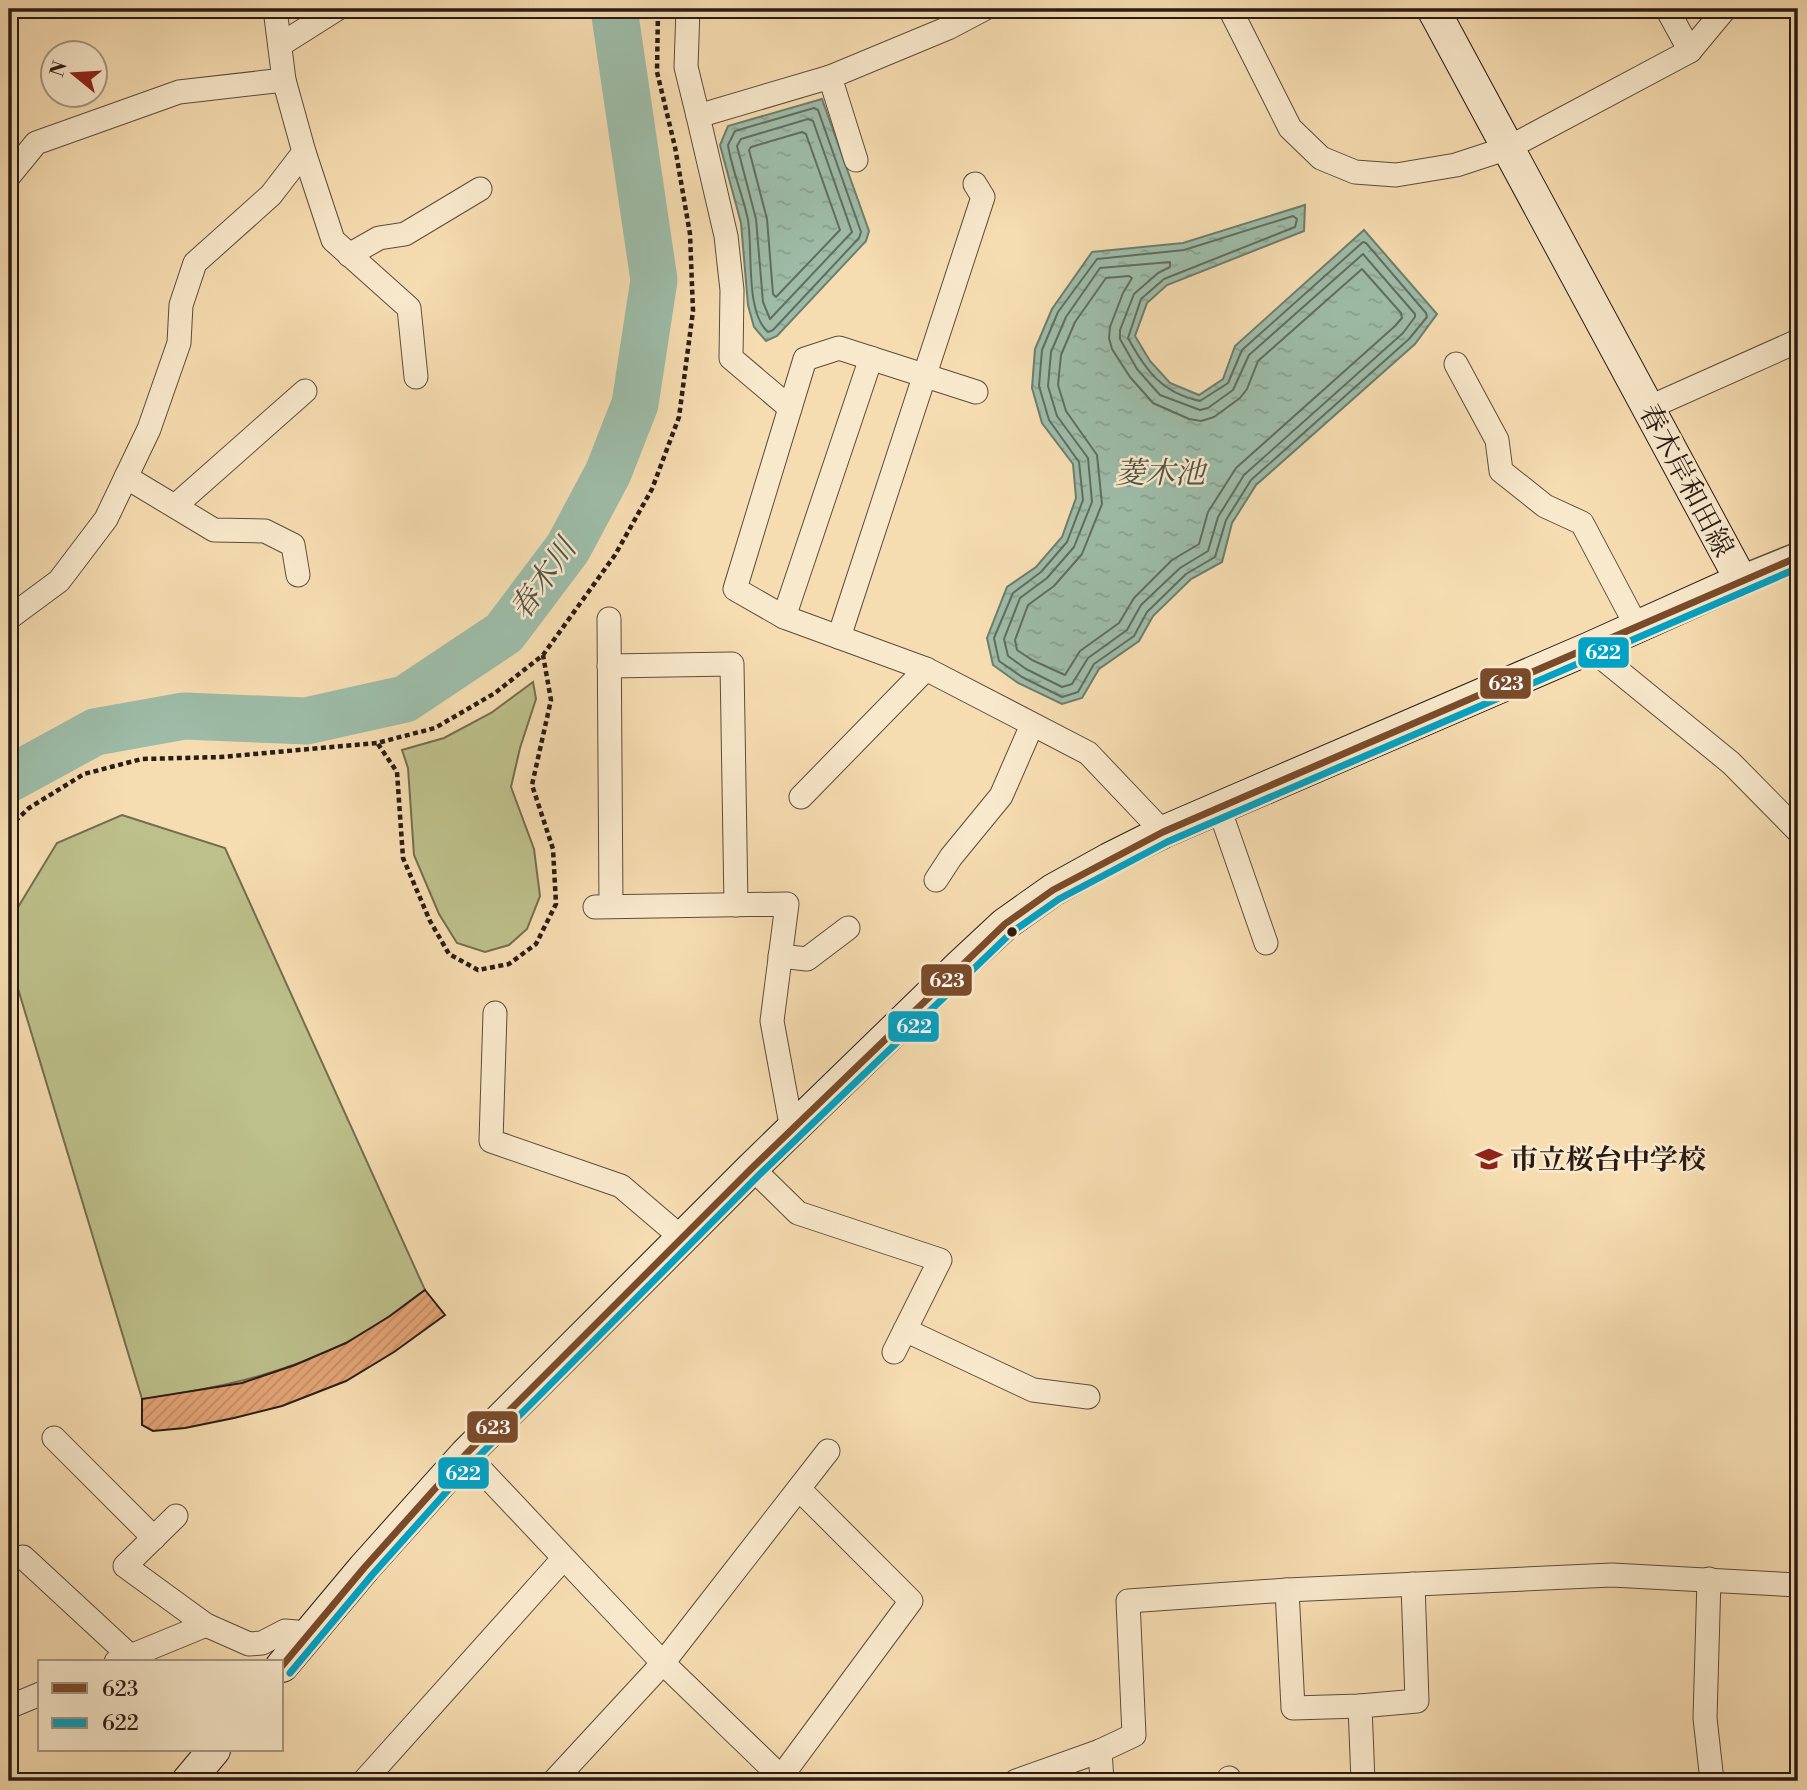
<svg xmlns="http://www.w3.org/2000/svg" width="1807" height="1790" font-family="'Libre Bodoni','Noto Serif JP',serif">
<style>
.green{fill:#bdc08b;stroke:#736e50;stroke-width:2}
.water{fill:url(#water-ripples);stroke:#6f7c6e;stroke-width:2}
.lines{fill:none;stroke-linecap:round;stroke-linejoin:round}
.shore{stroke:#636c5f;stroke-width:2}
.river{stroke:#9dbca8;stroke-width:47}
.building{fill:url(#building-hatch);stroke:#291b16;stroke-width:2}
.minor-casing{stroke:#5c4c3d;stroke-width:25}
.tertiary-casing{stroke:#5c4c3d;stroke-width:31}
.secondary-casing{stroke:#291b16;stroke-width:34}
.path{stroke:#291b16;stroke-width:4.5;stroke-dasharray:5 3.5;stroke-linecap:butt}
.minor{stroke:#f9e9cc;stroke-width:23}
.tertiary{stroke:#f9e9cc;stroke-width:28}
.secondary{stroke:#f9e9cc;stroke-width:32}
.bus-1-casing{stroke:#f9e9cc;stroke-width:12}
.bus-2-casing{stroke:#f9e9cc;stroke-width:12}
.bus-1{stroke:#7a4b2a;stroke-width:7}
.bus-2{stroke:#02a2c5;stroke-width:7}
.bus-dot{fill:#291b16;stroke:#f9e9cc;stroke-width:2.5}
.labels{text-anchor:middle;stroke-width:5;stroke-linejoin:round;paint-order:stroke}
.street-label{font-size:28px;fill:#291b16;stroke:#f9e9cc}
.poi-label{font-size:28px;font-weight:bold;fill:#291b16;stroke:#f9e9cc;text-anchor:start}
.water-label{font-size:30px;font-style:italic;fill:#525349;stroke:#f9e9cc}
.line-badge{stroke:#f9e9cc;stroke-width:2.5}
.badge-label{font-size:19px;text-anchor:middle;font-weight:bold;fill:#fff}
</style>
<defs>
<pattern id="water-ripples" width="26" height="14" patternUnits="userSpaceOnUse" patternTransform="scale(1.75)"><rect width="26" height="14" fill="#9dbca8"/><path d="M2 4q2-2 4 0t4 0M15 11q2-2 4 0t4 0" fill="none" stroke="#87a190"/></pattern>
<pattern id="building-hatch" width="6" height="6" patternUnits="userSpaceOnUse" patternTransform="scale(1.75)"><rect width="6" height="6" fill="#e5a576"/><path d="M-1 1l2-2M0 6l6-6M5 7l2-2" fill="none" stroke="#c48d65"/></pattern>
</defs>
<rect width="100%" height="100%" fill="#f6ddb1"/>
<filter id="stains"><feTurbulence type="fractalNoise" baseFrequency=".00286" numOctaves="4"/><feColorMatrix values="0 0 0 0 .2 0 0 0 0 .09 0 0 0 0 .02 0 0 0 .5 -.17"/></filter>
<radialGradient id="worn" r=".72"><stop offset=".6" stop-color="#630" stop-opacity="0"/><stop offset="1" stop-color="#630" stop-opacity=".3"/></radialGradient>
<g class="green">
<polygon points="533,682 536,699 520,748 511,787 534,849 540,896 527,929 509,945 485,952 457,943 439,914 414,855 408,768 402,750 444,738 491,713"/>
<path d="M122,815L225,848L425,1290C399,1309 373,1330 344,1344C280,1375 212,1390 142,1399L9,959V922L57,843Z"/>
</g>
<g class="water">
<polygon points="822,99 869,231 866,241 777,336 766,341 754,327 748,305 741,223 720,145 728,126"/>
<polygon points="1305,205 1304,231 1167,285 1147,303 1135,336 1150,361 1170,383 1199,395 1223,379 1235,346 1364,230 1437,314 1415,344 1256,485 1232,523 1222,562 1191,579 1153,616 1139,641 1099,669 1082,698 1062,704 1018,683 993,665 987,638 1007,587 1036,567 1062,537 1076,498 1073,464 1042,423 1032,388 1035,349 1052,309 1092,252 1183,243"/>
</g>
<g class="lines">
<g class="shore">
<path d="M814,108L818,110L861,232L859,238L773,330L768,332C745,312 753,250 748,220C743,195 732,171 728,145L735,131Z"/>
<polygon points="808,119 813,121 852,232 770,319 763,302 756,219 737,146 741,139"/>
<polygon points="802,132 806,134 840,230 776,297 773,294 767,219 749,150 751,147"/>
<path d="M1293,216L1297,219L1295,227L1164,279L1141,299L1128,338C1146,371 1162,393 1200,401L1228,383L1242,350L1363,242L1366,243L1426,313L1427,317L1409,339L1251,480L1226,520L1215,557L1186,574L1147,612L1134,636L1094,664L1078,692L1062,697L1022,677L999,661L994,638L1013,593L1041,572L1067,542L1083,500L1079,462L1049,420L1039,386L1042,350L1058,312L1097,259L1184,250Z"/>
<polygon points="1363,254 1415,314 1415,317 1403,333 1244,475 1218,517 1208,551 1180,568 1141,605 1127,630 1088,658 1072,684 1062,687 1026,669 1008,656 1004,639 1020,598 1047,578 1074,547 1092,502 1088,458 1057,416 1048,386 1051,352 1066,317 1100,268 1170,262 1170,267 1158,273 1134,294 1120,330 1120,339 1137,369 1160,395 1200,410 1208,408 1233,390 1249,355"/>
<polygon points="1362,269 1401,313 1402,318 1395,326 1236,468 1208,512 1199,544 1172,560 1134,598 1119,623 1080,651 1065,675 1032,660 1017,650 1015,640 1028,605 1054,586 1082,554 1102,504 1097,455 1066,411 1058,385 1061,355 1075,322 1106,278 1129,276 1132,278 1123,293 1110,327 1109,338 1112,349 1130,377 1153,403 1189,419 1201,421 1214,417 1240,398 1247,389 1258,361"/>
</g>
<polyline class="river" points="9,779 95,732 184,716 306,721 405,699 504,633 568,548 608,473 635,404 654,280 614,9"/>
</g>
<polygon class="building" points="425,1290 445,1315 394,1352 346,1381 282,1406 234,1418 185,1428 153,1431 142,1425 142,1399 242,1383 295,1365 346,1343 390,1316"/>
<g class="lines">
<g class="minor-casing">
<g id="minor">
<polyline points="688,9 686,67 698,116 830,77 948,28 984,9"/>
<polyline points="1230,9 1290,128 1321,158 1355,172 1396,175 1456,165 1508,148 1690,51 1725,9"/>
<polyline points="1667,9 1690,51"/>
<polyline points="280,45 337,9"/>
<polyline points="830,77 856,160"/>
<polyline points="698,116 726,236 732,290 731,358 790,408"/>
<polyline points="304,152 333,240 409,308 416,377"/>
<polyline points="9,176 36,143 179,92 284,80"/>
<polyline points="349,255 379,238 405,234 480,189"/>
<polyline points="1456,364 1497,440 1501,471 1545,506 1582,523 1637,627"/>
<polyline points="976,392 839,348 805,359 735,589 784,617 926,669 1088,753 1163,832"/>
<polyline points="1648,408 1798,341"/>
<polyline points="126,477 214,530 265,531 293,545 298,575"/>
<polyline points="175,506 305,391"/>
<polyline points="784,617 871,358"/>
<polyline points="9,618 59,581 106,519 149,429 179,343 181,305 195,263 271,195 304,152 284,80 275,9"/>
<polyline points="609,619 611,906"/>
<polyline points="839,637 983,197 975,184"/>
<polyline points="1590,648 1731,763 1798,831"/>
<polyline points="609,666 732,664 736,905"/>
<polyline points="801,797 926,669"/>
<polyline points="1219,808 1266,943"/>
<polyline points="936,880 951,857 1001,796 1032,725"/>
<polyline points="595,907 787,904 772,1021 792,1130"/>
<polyline points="780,956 807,959 848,928"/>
<polyline points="495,1013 491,1141 621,1186 682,1238"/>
<polyline points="752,1168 798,1213 940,1260 894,1352"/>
<polyline points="905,1330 1033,1390 1088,1397"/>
<polyline points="54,1438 154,1538"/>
<polyline points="466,1454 663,1663 785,1781"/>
<polyline points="176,1516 125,1566 206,1625 249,1644 262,1643 285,1631 308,1633"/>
<polyline points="23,1557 130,1656"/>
<polyline points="1709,1579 1705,1718 1712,1781"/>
<polyline points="1287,1590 1293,1708 1360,1706 1417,1701 1413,1584"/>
<polyline points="116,1662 206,1625"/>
<polyline points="1360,1706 1363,1781"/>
<polyline points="9,1707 40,1694"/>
<polyline points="1100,1751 1102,1781"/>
<polyline points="1229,1778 1230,1781"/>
<polyline points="364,1781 563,1559"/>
<polyline points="554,1781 663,1663 828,1451"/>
<polyline points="778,1781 911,1601 799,1489"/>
<polyline points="1016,1781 1100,1751 1134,1735 1128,1601 1287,1590 1612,1575 1798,1585"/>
</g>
</g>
<g class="tertiary-casing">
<polyline id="tertiary" points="1741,580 1798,557"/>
</g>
<g class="secondary-casing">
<g id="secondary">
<polyline points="282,1666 364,1568 466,1454 752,1168 961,965 1005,924 1053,890 1109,859 1163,832 1590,648 1741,580 1433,9"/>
<polyline points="188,1781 214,1750"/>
</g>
</g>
<g class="path">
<polyline points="378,744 397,772 403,858 430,921 449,954 478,970 509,964 536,944 556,904 553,849 532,785 551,700 543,655"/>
<polyline points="9,827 29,808 84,774 142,759 221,757 377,743 435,728 495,693 543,655 615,555 652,489 679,417 693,311 690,234 675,147 657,72 658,9"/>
</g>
<use href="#minor" class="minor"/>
<use href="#tertiary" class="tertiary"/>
<use href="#secondary" class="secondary"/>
<g class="bus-1-casing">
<polyline id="bus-1" points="282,1666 364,1568 466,1454 752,1168 1005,924 1053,890 1163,832 1798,557"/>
</g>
<g class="bus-2-casing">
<polyline id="bus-2" points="290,1673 372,1575 474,1461 759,1175 1012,932 1059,899 1167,842 1798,568"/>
</g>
<use href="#bus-1" class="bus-1"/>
<use href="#bus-2" class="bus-2"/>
</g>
<defs>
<g id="school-bare" transform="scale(2.1)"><path d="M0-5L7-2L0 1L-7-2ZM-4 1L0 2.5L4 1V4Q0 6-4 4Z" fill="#8f2418" stroke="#f9e9cc" stroke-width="2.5" paint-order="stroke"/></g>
</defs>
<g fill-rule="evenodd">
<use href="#school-bare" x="1489" y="1159"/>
</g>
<circle class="bus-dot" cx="1012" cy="932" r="6"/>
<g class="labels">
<g class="street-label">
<text transform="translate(1687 480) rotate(62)" y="10">春木岸和田線</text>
</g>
<g class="poi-label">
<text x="1510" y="1169">市立桜台中学校</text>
</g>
<g class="water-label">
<text x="1160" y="483">菱木池</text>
<text transform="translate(543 579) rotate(-55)" y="10">春木川</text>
</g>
</g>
<g class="line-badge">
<rect x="1577" y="636" width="53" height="33" rx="7" fill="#02a2c5"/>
<rect x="1479" y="667" width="53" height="33" rx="7" fill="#7a4b2a"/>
<rect x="920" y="963" width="53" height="34" rx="7" fill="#7a4b2a"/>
<rect x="887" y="1010" width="53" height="33" rx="7" fill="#02a2c5"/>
<rect x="466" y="1410" width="53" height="34" rx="7" fill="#7a4b2a"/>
<rect x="437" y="1456" width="53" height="34" rx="7" fill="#02a2c5"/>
</g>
<g class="badge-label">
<text x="1603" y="659">622</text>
<text x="1506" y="690">623</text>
<text x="947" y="987">623</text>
<text x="914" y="1033">622</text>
<text x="493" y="1434">623</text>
<text x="463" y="1480">622</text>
</g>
<rect width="1807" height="1790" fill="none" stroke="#f6ddb1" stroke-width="35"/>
<rect x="10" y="10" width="1786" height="1769" fill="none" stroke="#291b16" stroke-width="3.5"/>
<rect x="18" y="18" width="1772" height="1755" fill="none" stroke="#291b16" stroke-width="2"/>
<rect x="38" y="1660" width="245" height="91" fill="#f9e9cc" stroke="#a69783" stroke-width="2"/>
<rect x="52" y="1683" width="35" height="10" fill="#7a4b2a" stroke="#a69783" stroke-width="2"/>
<text x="102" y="1696" font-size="21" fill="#291b16">623</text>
<rect x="52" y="1718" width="35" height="10" fill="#02a2c5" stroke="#a69783" stroke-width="2"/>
<text x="102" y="1730" font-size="21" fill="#291b16">622</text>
<g transform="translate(74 74) rotate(288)"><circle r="33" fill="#f9e9cc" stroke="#a69783" stroke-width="2"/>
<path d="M0-5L12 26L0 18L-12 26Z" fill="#8f2418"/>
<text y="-10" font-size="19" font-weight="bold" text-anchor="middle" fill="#291b16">N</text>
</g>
<rect width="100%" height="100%" filter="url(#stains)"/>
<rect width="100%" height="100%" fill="url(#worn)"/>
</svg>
